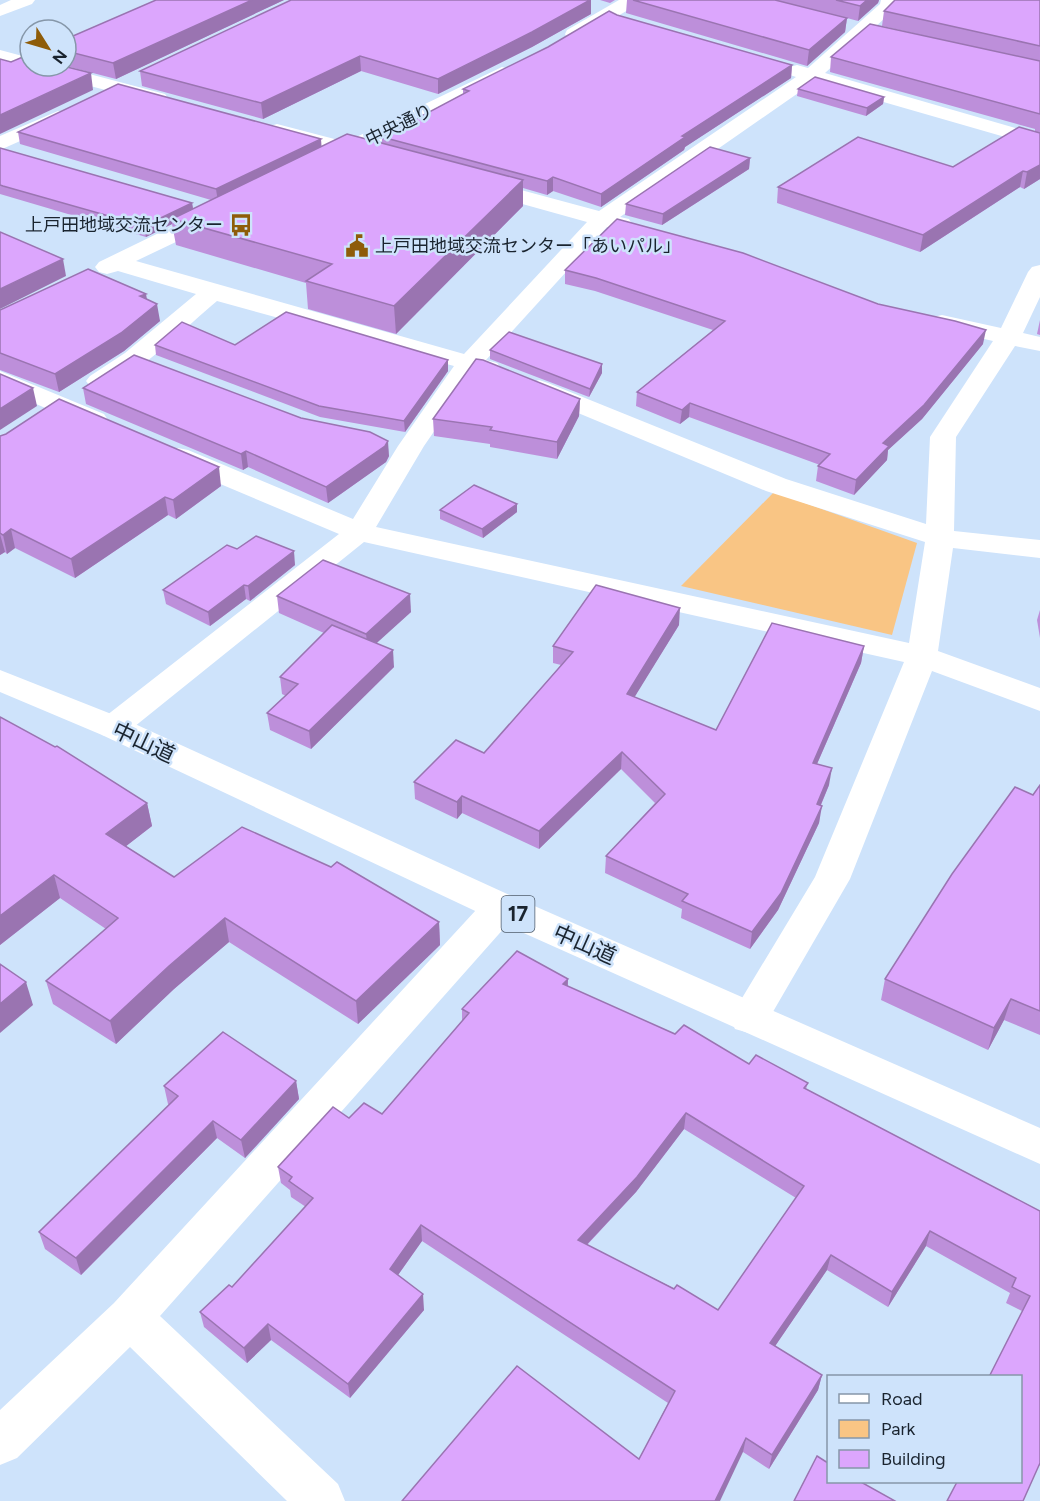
<svg xmlns="http://www.w3.org/2000/svg" width="1040" height="1501" font-family="Figtree,'Noto Sans JP',sans-serif">
<style>
.green{fill:#f9c584}
.lines{fill:none;stroke-linecap:round;stroke-linejoin:round}
.minor{fill:#fff;fill-rule:evenodd}
.highway{fill:#fff;fill-rule:evenodd}
.wall{fill:#bd8fda;fill-rule:evenodd}
.shaded-wall{fill:#9a74b1}
.building{fill:#dca6fd;stroke:#9a74b1;stroke-width:1.5;fill-rule:evenodd}
.labels{text-anchor:middle;stroke-width:5;stroke-linejoin:round;paint-order:stroke}
.far-street-label{font-size:18px;fill:#1a242f;stroke:#cee3fb}
.far-poi-label{font-size:18px;fill:#1a242f;stroke:#cee3fb;text-anchor:end}
.shield{fill:#cee3fb;stroke:#505d6c;stroke-width:1.5}
.shield-label{font-size:21px;font-weight:bold;fill:#1a242f}
.street-label{font-size:22px;fill:#1a242f;stroke:#cee3fb}
</style>
<rect width="100%" height="100%" fill="#cee3fb"/>
<polygon class="green" points="774,492 917,543 892,635 681,586"/>
<g class="lines">
<g class="minor">
<polygon points="11,0 35,0 32,4 0,16 0,5"/>
<polygon points="619,0 641,0 638,4 581,38 567,38 565,34 567,30"/>
<path d="M881,0H899L898,6L825,73L1040,135V147L814,82L620,217L629,219L632,224L629,229L621,231L607,227L486,360L497,363L501,368L497,373L488,376L475,372L424,446L376,527L909,643L925,542L766,491L530,393L526,388L530,383L539,380L548,383L786,479L926,524L930,437L993,341L933,327L930,322L933,317L942,315L1001,328L1028,272L1032,267L1040,265V297L1023,333L1040,337V351L1015,346L956,437L954,531L1040,540V558L953,548L938,651L1040,688V711L932,671L850,879L763,1029L749,1033L735,1029L730,1018L815,877L904,662L364,542L124,735L113,738L102,735L97,727L102,719L339,534L168,462L164,456L168,450L178,448L188,450L353,519L398,446L454,366L217,301C188,325 141,372 108,386C101,389 97,388 90,386L86,381L90,376L125,353L196,294L118,271L107,274L99,272L95,267L99,262L206,210L214,208L222,210L225,215L222,220L136,261L464,354L587,222L472,190L469,185L472,180L480,179L599,211L796,77L790,75L787,71L790,67L797,65L808,68L880,4Z"/>
<polygon points="0,50 30,58 30,66 59,66 165,94 168,98 165,102 158,104 0,62"/>
<path d="M502,67L509,69L512,73L509,77L367,148L379,152L382,156L379,160C368,163 361,156 351,157C343,157 340,160 332,158L329,154L331,151L270,134L267,130L270,126L277,124L346,142Z"/>
<polygon points="58,111 65,113 68,117 65,121 0,150 0,136"/>
<polygon points="0,371 104,414 108,420 104,426 95,428 86,426 0,388"/>
<polygon points="501,893 514,897 519,907 514,917 160,1316 338,1484 345,1501 287,1501 130,1347 17,1458 0,1465 0,1410 114,1303 488,897"/>
</g>
<polygon class="highway" points="0,670 124,719 514,897 1040,1128 1040,1164 488,917 102,735 0,692"/>
</g>
<g class="wall">
<polygon points="156,0 284,0 116,79 66,66 66,39"/>
<polygon points="291,0 591,0 591,14 532,47 438,94 361,71 263,119 142,86 140,71"/>
<polygon points="600,0 615,0 610,3"/>
<polygon points="627,0 879,0 878,3 858,21 847,18 845,32 807,66 626,13"/>
<polygon points="1040,0 1040,179 1024,189 1020,187 920,252 777,203 778,187 953,167 1035,131 1035,129 830,72 831,57 943,40 882,26 884,11"/>
<polygon points="617,15 792,65 791,78 685,147 684,150 601,207 553,191 547,195 523,188 523,206 396,334 308,309 306,283 176,245 172,224 146,237 0,194 0,148 192,203 193,209 211,200 20,144 18,132 321,147 382,143 382,137 463,94 463,89"/>
<polygon points="798,89 884,97 883,104 866,116 797,96"/>
<polygon points="750,158 749,169 662,225 625,215 626,204"/>
<polygon points="565,270 983,344 922,419 888,450 887,460 854,495 816,481 818,466 820,465 689,417 680,424 636,406 637,392 713,330 595,291 565,284"/>
<polygon points="147,299 160,321 124,351 59,392 0,370 0,310"/>
<polygon points="1040,320 1040,335 1037,334"/>
<polygon points="155,345 235,345 448,360 448,371 405,432 320,417 156,355"/>
<polygon points="490,350 602,373 589,397 490,359"/>
<polygon points="83,388 389,456 386,462 328,503 248,467 243,470 86,404"/>
<polygon points="580,399 579,416 557,459 490,447 490,444 434,436 433,419"/>
<polygon points="0,436 221,486 176,519 168,515 75,578 15,548 7,554 5,552 0,555"/>
<polygon points="440,510 517,512 483,538 440,519"/>
<polygon points="237,549 295,565 250,601 246,599 210,626 166,604 163,590"/>
<polygon points="277,596 411,612 376,643 394,667 311,749 270,730 267,713 286,696 282,694 280,677 324,633 279,613"/>
<polygon points="1040,610 1040,638 1037,620"/>
<polygon points="679,625 634,697 716,730 864,646 861,663 817,764 829,785 821,805 819,823 778,910 750,949 681,918 682,909 605,873 606,856 655,803 621,769 539,849 462,813 457,819 415,799 414,782 484,753 561,665 553,663 553,646"/>
<polygon points="0,717 147,803 152,826 126,846 174,877 439,922 440,945 358,1024 229,942 174,989 116,1044 53,1004 46,981 106,929 60,898 0,945"/>
<polygon points="1040,785 1040,1035 1004,1020 988,1050 881,1000 885,979"/>
<path d="M568,979V987L675,1034L749,1064L808,1083L806,1089L1040,1211V1465L1020,1482L1022,1311L1006,1303L1010,1293L926,1246L888,1307L827,1270L775,1346L822,1375L818,1390L769,1469L743,1452L639,1459L668,1403L422,1241L398,1275L424,1310L350,1398L271,1340L247,1363L204,1327L200,1312L232,1287L306,1207L291,1197L290,1190L281,1183L278,1167L349,1118L382,1114L462,1021V1009ZM684,1129L796,1198L718,1310L587,1245L636,1192Z"/>
<polygon points="296,1081 299,1099 245,1158 217,1138 81,1275 45,1249 39,1232 169,1105 168,1104 164,1086"/>
</g>
<g class="shaded-wall">
<polygon points="252,0 284,0 116,79 113,63"/>
<polygon points="590,0 591,0 591,14 532,47 438,94 438,79"/>
<polygon points="867,0 879,0 878,3 858,21 860,6"/>
<polygon points="847,18 845,32 807,66 809,50"/>
<polygon points="360,56 361,71 263,119 261,103"/>
<polygon points="792,65 791,78 685,147 684,150 601,207 601,194 682,136"/>
<polygon points="91,73 93,90 0,134 0,115"/>
<polygon points="884,97 883,104 866,116 867,108"/>
<polygon points="321,139 322,152 218,202 216,189"/>
<polygon points="750,158 749,169 662,225 663,214"/>
<polygon points="1040,165 1040,179 1024,189 1027,172"/>
<polygon points="1023,171 1020,187 920,252 923,235"/>
<polygon points="553,177 553,191 547,195 547,181"/>
<polygon points="523,180 523,206 396,334 394,306"/>
<polygon points="192,203 194,214 172,219 172,224 146,237 144,226"/>
<polygon points="63,259 66,276 0,309 0,289"/>
<polygon points="146,294 149,310 157,304 160,321 124,351 59,392 55,374 140,296"/>
<polygon points="986,330 983,344 922,419 888,450 887,460 854,495 856,480 883,443"/>
<polygon points="448,360 448,371 405,432 404,421"/>
<polygon points="602,364 602,373 589,397 590,389"/>
<polygon points="33,388 37,406 0,430 0,409"/>
<polygon points="580,399 579,416 557,459 557,442"/>
<polygon points="690,403 689,417 680,424 682,410"/>
<polygon points="388,441 389,456 386,462 328,503 326,487"/>
<polygon points="246,451 248,467 243,470 241,454"/>
<polygon points="219,467 221,486 176,519 173,500"/>
<polygon points="165,497 168,515 75,578 71,559"/>
<polygon points="517,504 517,512 483,538 482,529"/>
<polygon points="11,529 15,548 7,554 3,535"/>
<polygon points="0,534 5,552 0,555"/>
<polygon points="294,551 295,565 250,601 248,586"/>
<polygon points="244,585 246,599 210,626 208,612"/>
<polygon points="410,594 411,612 368,651 366,634"/>
<polygon points="680,608 679,625 626,711 627,694"/>
<polygon points="864,646 861,663 810,780 813,763"/>
<polygon points="393,650 394,667 311,749 309,731"/>
<polygon points="622,752 621,769 539,849 539,831"/>
<polygon points="832,768 829,785 814,821 817,804"/>
<polygon points="462,796 462,813 457,819 457,802"/>
<polygon points="147,803 152,826 112,857 106,834"/>
<polygon points="822,806 819,823 778,910 750,949 752,932"/>
<polygon points="54,875 60,898 0,945 0,916"/>
<polygon points="225,918 229,942 174,989 116,1044 110,1021 169,966"/>
<polygon points="439,922 440,945 358,1024 356,1001"/>
<polygon points="568,979 567,995 563,984"/>
<polygon points="26,982 33,1005 0,1033 0,1004"/>
<polygon points="1011,999 1004,1020 988,1050 994,1028"/>
<polygon points="296,1081 299,1099 245,1158 241,1140"/>
<polygon points="686,1113 684,1129 636,1192 577,1255 578,1240"/>
<polygon points="213,1121 217,1138 81,1275 76,1258"/>
<polygon points="421,1225 422,1241 391,1285 390,1269"/>
<polygon points="930,1231 926,1246 888,1307 892,1292"/>
<polygon points="831,1255 827,1270 767,1358 770,1343"/>
<polygon points="423,1294 424,1310 350,1398 348,1384"/>
<polygon points="268,1324 271,1340 247,1363 244,1348"/>
<polygon points="822,1375 818,1390 769,1469 772,1455"/>
<polygon points="746,1438 743,1452 720,1501 715,1501"/>
</g>
<g class="building">
<polygon points="156,0 252,0 113,63 66,51 66,39"/>
<polygon points="291,0 590,0 532,32 438,79 360,56 261,103 140,71"/>
<polygon points="633,0 775,0 847,18 809,50"/>
<polygon points="836,0 867,0 860,6"/>
<polygon points="895,0 1040,0 1040,46 884,11"/>
<polygon points="609,11 617,15 792,65 682,136 685,137 601,194 553,177 547,181 382,137 469,91 463,89 548,47"/>
<polygon points="870,24 1040,61 1040,114 831,57"/>
<polygon points="25,56 30,57 30,66 63,66 91,73 0,115 0,59 11,62"/>
<polygon points="815,77 884,97 867,108 798,89"/>
<polygon points="118,84 321,139 216,189 18,132"/>
<polygon points="1019,127 1040,133 1040,165 1027,172 1023,171 923,235 778,187 858,137 953,167"/>
<polygon points="347,134 523,180 394,306 306,281 332,264 172,219"/>
<polygon points="710,147 750,158 663,214 626,204"/>
<polygon points="0,148 192,203 144,226 3,186 0,185"/>
<polygon points="617,219 743,253 878,304 955,321 986,330 924,405 883,443 889,446 856,480 818,466 830,454 690,403 682,410 637,392 725,321 596,278 565,270"/>
<polygon points="0,232 63,259 0,289"/>
<polygon points="88,269 146,294 140,296 157,304 121,333 55,374 0,353 0,310"/>
<polygon points="286,312 448,360 404,421 319,406 155,345 182,322 235,345"/>
<polygon points="509,332 602,364 590,389 490,350"/>
<polygon points="134,355 301,418 370,432 388,441 385,446 326,487 246,451 241,454 83,388"/>
<polygon points="476,359 483,360 580,399 557,442 490,430 492,427 433,419"/>
<polygon points="0,374 33,388 0,409"/>
<polygon points="59,399 219,467 173,500 165,497 71,559 11,529 3,535 0,533 0,436 6,434"/>
<polygon points="474,485 517,504 482,529 440,510"/>
<polygon points="256,536 294,551 248,586 244,585 208,612 163,590 227,545 237,549"/>
<polygon points="323,560 410,594 366,634 277,596"/>
<polygon points="596,585 680,608 627,694 716,730 772,623 864,646 813,763 832,768 817,804 822,806 781,893 752,932 682,901 688,894 606,856 665,794 622,752 539,831 462,796 457,802 414,782 456,740 484,753 573,652 553,646"/>
<polygon points="332,625 393,650 309,731 267,713 298,684 280,677"/>
<polygon points="0,717 55,747 57,746 147,803 106,834 174,877 242,827 331,867 337,862 439,922 356,1001 225,918 169,966 110,1021 46,981 118,918 54,875 0,916"/>
<polygon points="1040,785 1040,1011 1011,999 994,1028 885,979 952,874 1015,787 1033,795"/>
<path d="M517,951L568,979L563,984L675,1034L684,1025L749,1064L756,1055L808,1083L804,1088L1040,1211V1463L1023,1501H947L957,1482H1020V1377H989L1030,1296L1012,1287L1016,1278L930,1231L892,1292L831,1255L770,1343L822,1375L772,1455L746,1438L715,1501H402L517,1366L639,1459L675,1391L421,1225L390,1269L423,1294L348,1384L268,1324L244,1348L200,1312L229,1285L232,1287L313,1198L289,1181L292,1177L278,1167L333,1107L349,1118L364,1103L382,1114L469,1013L462,1009ZM686,1113L804,1186L718,1310L677,1285L674,1289L578,1240L637,1177Z"/>
<polygon points="0,964 26,982 0,1004"/>
<polygon points="223,1032 296,1081 241,1140 213,1121 76,1258 39,1232 178,1096 164,1086"/>
<polygon points="817,1456 828,1463 828,1482 861,1482 895,1501 794,1501"/>
</g>
<defs>
<g id="bus-bare" transform="scale(1.8)"><path d="M-5-6H5V4H4V6H2V4H-2V6H-4V4H-5ZM-3.5-4V0h7V-4ZM-3.5 1.2v1.5H-2V1.2ZM2 1.2v1.5H3.5V1.2Z" fill="#8e5c09" stroke="#cee3fb" stroke-width="2.5" paint-order="stroke"/></g>
<g id="civic-bare" transform="scale(1.8)"><path d="M-.6-6.5H3V-4.5H.6V-3L4-1V1h2V6H-6V1h2V-1L-.6-3ZM-1.2 2.5V6h2.4V2.5Z" fill="#8e5c09" stroke="#cee3fb" stroke-width="2.5" paint-order="stroke"/></g>
</defs>
<g fill-rule="evenodd">
<use href="#bus-bare" x="241" y="225"/>
<use href="#civic-bare" x="357" y="246"/>
</g>
<g class="labels">
<g class="far-street-label">
<text transform="translate(399 125) rotate(-26)" y="6">中央通り</text>
</g>
<g class="far-poi-label">
<text x="223" y="231">上戸田地域交流センター</text>
<text x="375" y="252" text-anchor="start">上戸田地域交流センター「あいパル」</text>
</g>
<rect class="shield" x="501.5" y="896" width="33" height="36" rx="4.5"/>
<g class="shield-label">
<text x="518" y="921">17</text>
</g>
<g class="street-label">
<text transform="translate(144 742) rotate(25)" y="8">中山道</text>
<text transform="translate(585 944) rotate(24)" y="8">中山道</text>
</g>
</g>
<rect x="827" y="1375" width="195" height="108" fill="#cee3fb" stroke="#8697a9" stroke-width="1.5"/>
<rect x="839" y="1394" width="30" height="9" fill="#ffffff" stroke="#8697a9" stroke-width="1.5"/>
<text x="881" y="1405" font-size="18" fill="#1a242f">Road</text>
<rect x="839" y="1420" width="30" height="18" fill="#f9c584" stroke="#8697a9" stroke-width="1.5"/>
<text x="881" y="1435" font-size="18" fill="#1a242f">Park</text>
<rect x="839" y="1450" width="30" height="18" fill="#dca6fd" stroke="#8697a9" stroke-width="1.5"/>
<text x="881" y="1465" font-size="18" fill="#1a242f">Building</text>
<g transform="translate(48 48) rotate(127)"><circle r="28" fill="#cee3fb" stroke="#8697a9" stroke-width="1.5"/>
<path d="M0-4.5L10 22L0 15L-10 22Z" fill="#8e5c09"/>
<text y="-9" font-size="16" font-weight="bold" text-anchor="middle" fill="#1a242f">N</text>
</g>
</svg>
